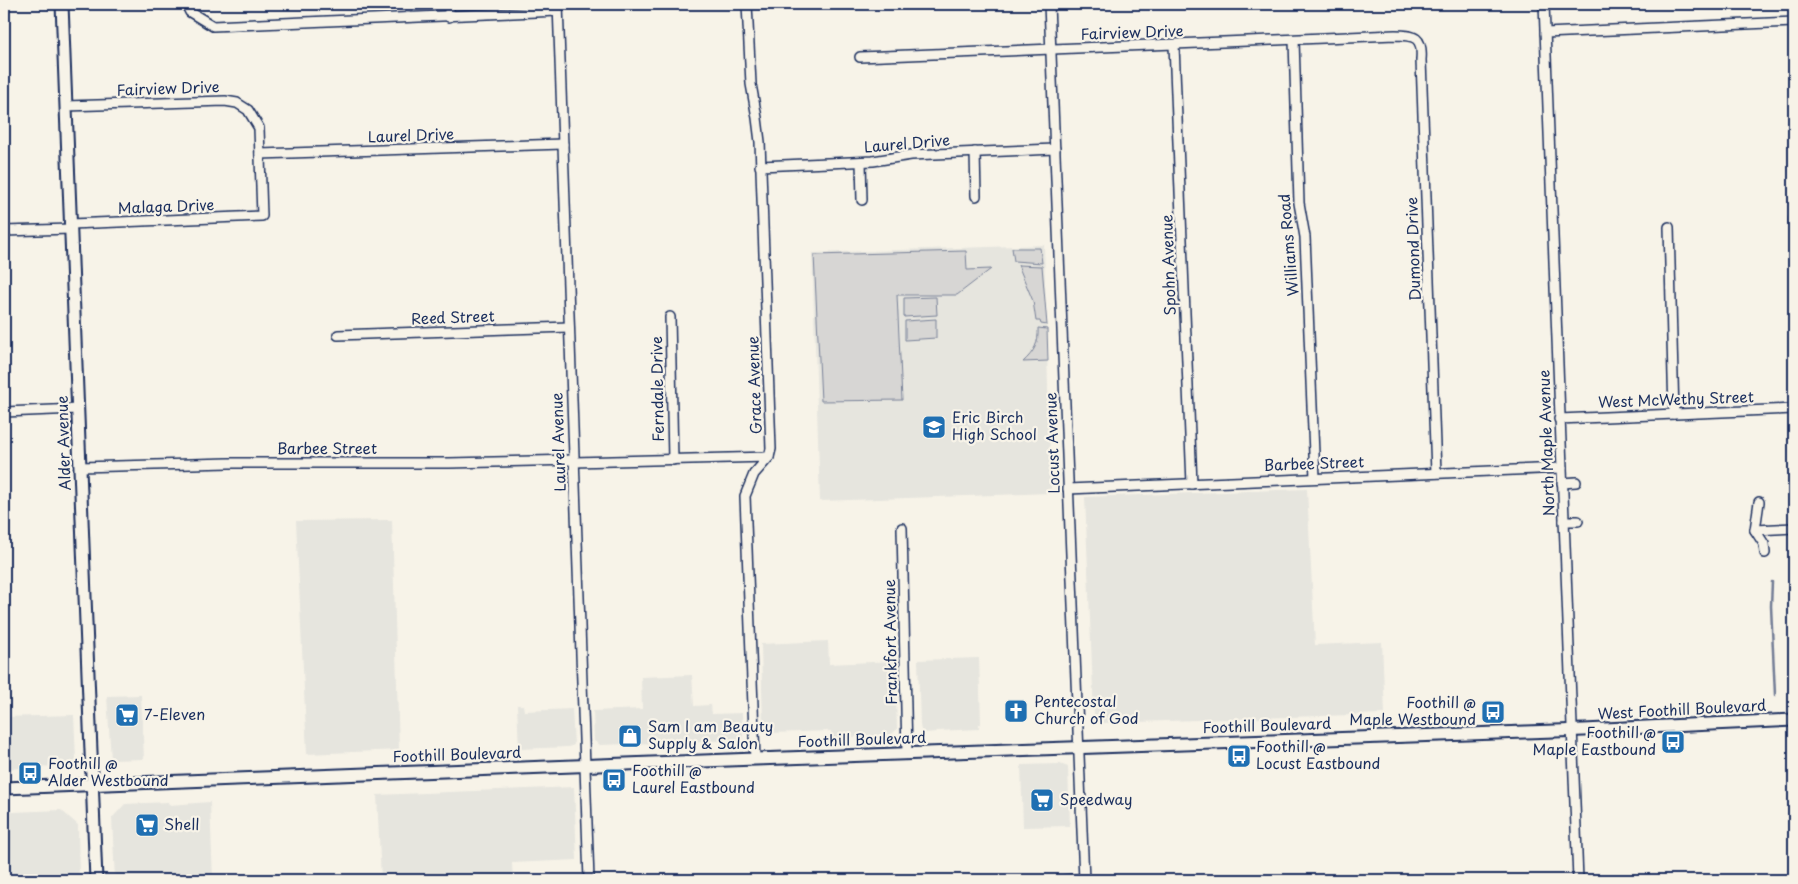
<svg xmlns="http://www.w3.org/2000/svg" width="1798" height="884" font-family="'Playpen Sans',sans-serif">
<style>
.built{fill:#e6e5de}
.green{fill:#d7d6d4;stroke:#798299}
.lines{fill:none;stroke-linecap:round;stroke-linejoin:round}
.stream{stroke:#727c95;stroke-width:2.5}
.minor-casing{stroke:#1b2f5e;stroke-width:12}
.major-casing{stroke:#1b2f5e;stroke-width:15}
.minor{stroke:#f7f3e8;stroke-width:9}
.major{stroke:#f7f3e8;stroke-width:11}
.labels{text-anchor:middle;stroke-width:4.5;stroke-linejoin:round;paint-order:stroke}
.street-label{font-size:15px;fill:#1b2f5e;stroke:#f7f3e8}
.poi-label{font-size:15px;fill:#1b2f5e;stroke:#f7f3e8;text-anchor:start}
</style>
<rect width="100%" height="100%" fill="#f7f3e8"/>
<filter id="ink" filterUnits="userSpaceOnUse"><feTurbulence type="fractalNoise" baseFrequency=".02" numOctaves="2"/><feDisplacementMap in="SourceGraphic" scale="10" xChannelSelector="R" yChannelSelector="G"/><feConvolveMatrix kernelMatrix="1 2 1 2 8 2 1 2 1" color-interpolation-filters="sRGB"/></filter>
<g filter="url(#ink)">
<g class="built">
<polygon points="1044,245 1051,493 820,501 812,253"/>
<polygon points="1307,489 1315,645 1382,642 1385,714 1103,723 1098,720 1094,716 1085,497"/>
<polygon points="392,520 399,750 307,754 296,521"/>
<polygon points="828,641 829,664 895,661 897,729 891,735 832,738 831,731 769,733 763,728 761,644"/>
<polygon points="979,658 981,724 979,724 979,729 937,731 936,732 926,733 921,730 920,725 918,660"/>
<polygon points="692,675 694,706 711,705 712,714 742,713 743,740 600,745 594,741 593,711 642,709 641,677"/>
<polygon points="141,695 144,759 111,760 107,696"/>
<polygon points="517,705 523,705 524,711 572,709 574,745 568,747 519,749"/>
<polygon points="74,715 76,760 71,765 4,769 4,717"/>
<polygon points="1060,764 1068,767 1070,826 1023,827 1021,765"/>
<polygon points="574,787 577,860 512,863 513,880 381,880 377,795"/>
<polygon points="168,802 169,805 210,802 213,880 115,880 112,818 125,804"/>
<polygon points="61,810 78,825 79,880 4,880 4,811 13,812"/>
</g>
<g class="green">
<polygon points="1012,248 1040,248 1042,263 1014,261"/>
<polygon points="966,251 967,270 991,269 957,295 897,295 902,400 821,401 814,255"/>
<polygon points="1018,265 1042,266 1047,325 1041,324 1040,321 1036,321 1033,301"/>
<polygon points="936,297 937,315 904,317 904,298"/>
<polygon points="936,319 936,338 905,340 905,321"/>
<path d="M1038,328L1047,329L1048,361L1023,362C1034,352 1039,343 1038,328Z"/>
</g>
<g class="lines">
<polyline class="stream" points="1772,582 1771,606 1775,695"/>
<g class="minor-casing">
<g id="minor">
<polyline points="186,4 190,12 213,26 558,11"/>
<polyline points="449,4 449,17"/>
<polyline points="558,4 589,880"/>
<polyline points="747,4 751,84 757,118 760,142 771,449 769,457 754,474 745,496 755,759"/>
<polyline points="1049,4 1084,880"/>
<polyline points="1544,4 1578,880"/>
<polyline points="1545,33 1794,22"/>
<polyline points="1294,40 1299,203 1305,237 1315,478"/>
<polyline points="1174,45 1192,484"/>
<path d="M860,57L1395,35C1415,35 1423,37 1421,60L1436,473"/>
<polyline points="66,106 225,101 237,103 248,110 259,128 262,216 71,224"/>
<polyline points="975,152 976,196"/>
<polyline points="260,154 563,144"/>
<polyline points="861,162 862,200"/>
<polyline points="760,166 873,161 911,155 1055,149"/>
<polyline points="1794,219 1794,224"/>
<polyline points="1669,227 1674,414"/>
<polyline points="4,231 71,229"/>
<polyline points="670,317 673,460"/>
<polyline points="338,335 569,327"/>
<polyline points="4,412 78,409"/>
<polyline points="1559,419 1794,409"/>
<polyline points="574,462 769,457"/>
<polyline points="80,467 229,463 449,463 574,460"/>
<polyline points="1562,483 1576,482"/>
<polyline points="1068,489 1562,468"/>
<polyline points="1759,502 1755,530 1764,544 1765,553"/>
<polyline points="1564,521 1578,521"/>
<polyline points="902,528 907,754"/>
<polyline points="1755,530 1794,528"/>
<polyline points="1066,880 1084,879"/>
</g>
</g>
<g class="major-casing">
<g id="major">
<polyline points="62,4 96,880"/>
<polyline points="4,788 755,759 1584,730 1794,720"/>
</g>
</g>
<use href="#minor" class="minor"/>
<use href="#major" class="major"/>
</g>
</g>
<defs>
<g id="school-square" transform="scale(1.25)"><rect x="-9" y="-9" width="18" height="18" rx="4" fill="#1f6fb2" stroke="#f7f3e8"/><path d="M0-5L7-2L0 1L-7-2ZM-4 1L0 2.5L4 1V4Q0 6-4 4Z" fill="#fff"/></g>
<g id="church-square" transform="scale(1.25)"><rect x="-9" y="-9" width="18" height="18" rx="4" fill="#1f6fb2" stroke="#f7f3e8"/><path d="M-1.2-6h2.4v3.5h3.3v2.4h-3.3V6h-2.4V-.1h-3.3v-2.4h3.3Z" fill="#fff"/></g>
<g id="bus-square" transform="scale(1.25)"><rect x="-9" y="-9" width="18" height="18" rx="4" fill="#1f6fb2" stroke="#f7f3e8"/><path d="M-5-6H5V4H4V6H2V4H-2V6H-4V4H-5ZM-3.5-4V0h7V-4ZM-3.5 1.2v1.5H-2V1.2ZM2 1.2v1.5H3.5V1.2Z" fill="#fff"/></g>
<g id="supermarket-square" transform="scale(1.25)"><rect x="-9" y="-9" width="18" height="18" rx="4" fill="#1f6fb2" stroke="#f7f3e8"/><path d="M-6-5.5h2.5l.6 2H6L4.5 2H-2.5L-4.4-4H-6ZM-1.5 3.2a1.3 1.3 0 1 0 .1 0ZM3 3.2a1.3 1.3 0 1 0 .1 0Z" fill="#fff"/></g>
<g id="shop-square" transform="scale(1.25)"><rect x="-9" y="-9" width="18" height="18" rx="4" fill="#1f6fb2" stroke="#f7f3e8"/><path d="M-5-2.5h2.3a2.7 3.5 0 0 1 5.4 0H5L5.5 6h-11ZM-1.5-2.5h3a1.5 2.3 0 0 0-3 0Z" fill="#fff"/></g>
</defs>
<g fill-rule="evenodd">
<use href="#school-square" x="934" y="427"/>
<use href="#church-square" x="1016" y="711"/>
<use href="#bus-square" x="1493" y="712"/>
<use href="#supermarket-square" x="127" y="715"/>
<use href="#shop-square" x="630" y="736"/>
<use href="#bus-square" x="1673" y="742"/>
<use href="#bus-square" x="1239" y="756"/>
<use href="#bus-square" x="30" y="773"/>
<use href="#bus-square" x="614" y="780"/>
<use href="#supermarket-square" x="1042" y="800"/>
<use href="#supermarket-square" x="147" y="825"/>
</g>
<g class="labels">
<g class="street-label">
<text transform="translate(1132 33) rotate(-2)" y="5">Fairview Drive</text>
<text transform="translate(168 89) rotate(-2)" y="5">Fairview Drive</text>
<text transform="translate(411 136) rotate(-2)" y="5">Laurel Drive</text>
<text transform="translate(907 144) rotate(-5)" y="5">Laurel Drive</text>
<text transform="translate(166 207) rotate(-2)" y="5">Malaga Drive</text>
<text transform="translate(1289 245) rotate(-95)" y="5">Williams Road</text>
<text transform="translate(1414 249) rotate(-92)" y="5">Dumond Drive</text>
<text transform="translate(1169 265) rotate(-92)" y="5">Spohn Avenue</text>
<text transform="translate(453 318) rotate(-2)" y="5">Reed Street</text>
<text transform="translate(755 385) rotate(-92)" y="5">Grace Avenue</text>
<text transform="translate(658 389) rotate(-91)" y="5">Ferndale Drive</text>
<text transform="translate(1676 400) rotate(-2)" y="5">West McWethy Street</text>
<text transform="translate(559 442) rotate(-92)" y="5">Laurel Avenue</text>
<text transform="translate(64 443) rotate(-92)" y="5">Alder Avenue</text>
<text transform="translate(1053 443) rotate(-92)" y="5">Locust Avenue</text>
<text transform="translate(1547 443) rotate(-92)" y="5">North Maple Avenue</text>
<text x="327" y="454">Barbee Street</text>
<text transform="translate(1314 464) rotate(-2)" y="5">Barbee Street</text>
<text transform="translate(891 642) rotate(-91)" y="5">Frankfort Avenue</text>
<text transform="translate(1682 710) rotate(-3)" y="5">West Foothill Boulevard</text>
<text transform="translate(1267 726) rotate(-2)" y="5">Foothill Boulevard</text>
<text transform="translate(862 740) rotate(-2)" y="5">Foothill Boulevard</text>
<text transform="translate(457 755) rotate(-2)" y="5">Foothill Boulevard</text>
</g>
<g class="poi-label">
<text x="952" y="423">Eric Birch<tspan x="952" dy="17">High School</tspan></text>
<text x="1034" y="707">Pentecostal<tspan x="1034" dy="17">Church of God</tspan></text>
<text x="1476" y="708" text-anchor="end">Foothill @<tspan x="1476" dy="17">Maple Westbound</tspan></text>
<text x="144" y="720">7-Eleven</text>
<text x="648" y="732">Sam I am Beauty<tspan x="648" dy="17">Supply &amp; Salon</tspan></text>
<text x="1656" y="738" text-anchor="end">Foothill @<tspan x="1656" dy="17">Maple Eastbound</tspan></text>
<text x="1256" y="752">Foothill @<tspan x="1256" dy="17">Locust Eastbound</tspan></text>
<text x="48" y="769">Foothill @<tspan x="48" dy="17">Alder Westbound</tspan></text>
<text x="632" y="776">Foothill @<tspan x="632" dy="17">Laurel Eastbound</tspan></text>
<text x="1060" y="805">Speedway</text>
<text x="164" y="830">Shell</text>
</g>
</g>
<rect width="1798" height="884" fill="none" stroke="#f7f3e8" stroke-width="20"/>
<rect x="10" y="10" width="1778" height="864" fill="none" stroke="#1b2f5e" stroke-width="2" filter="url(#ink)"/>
</svg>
